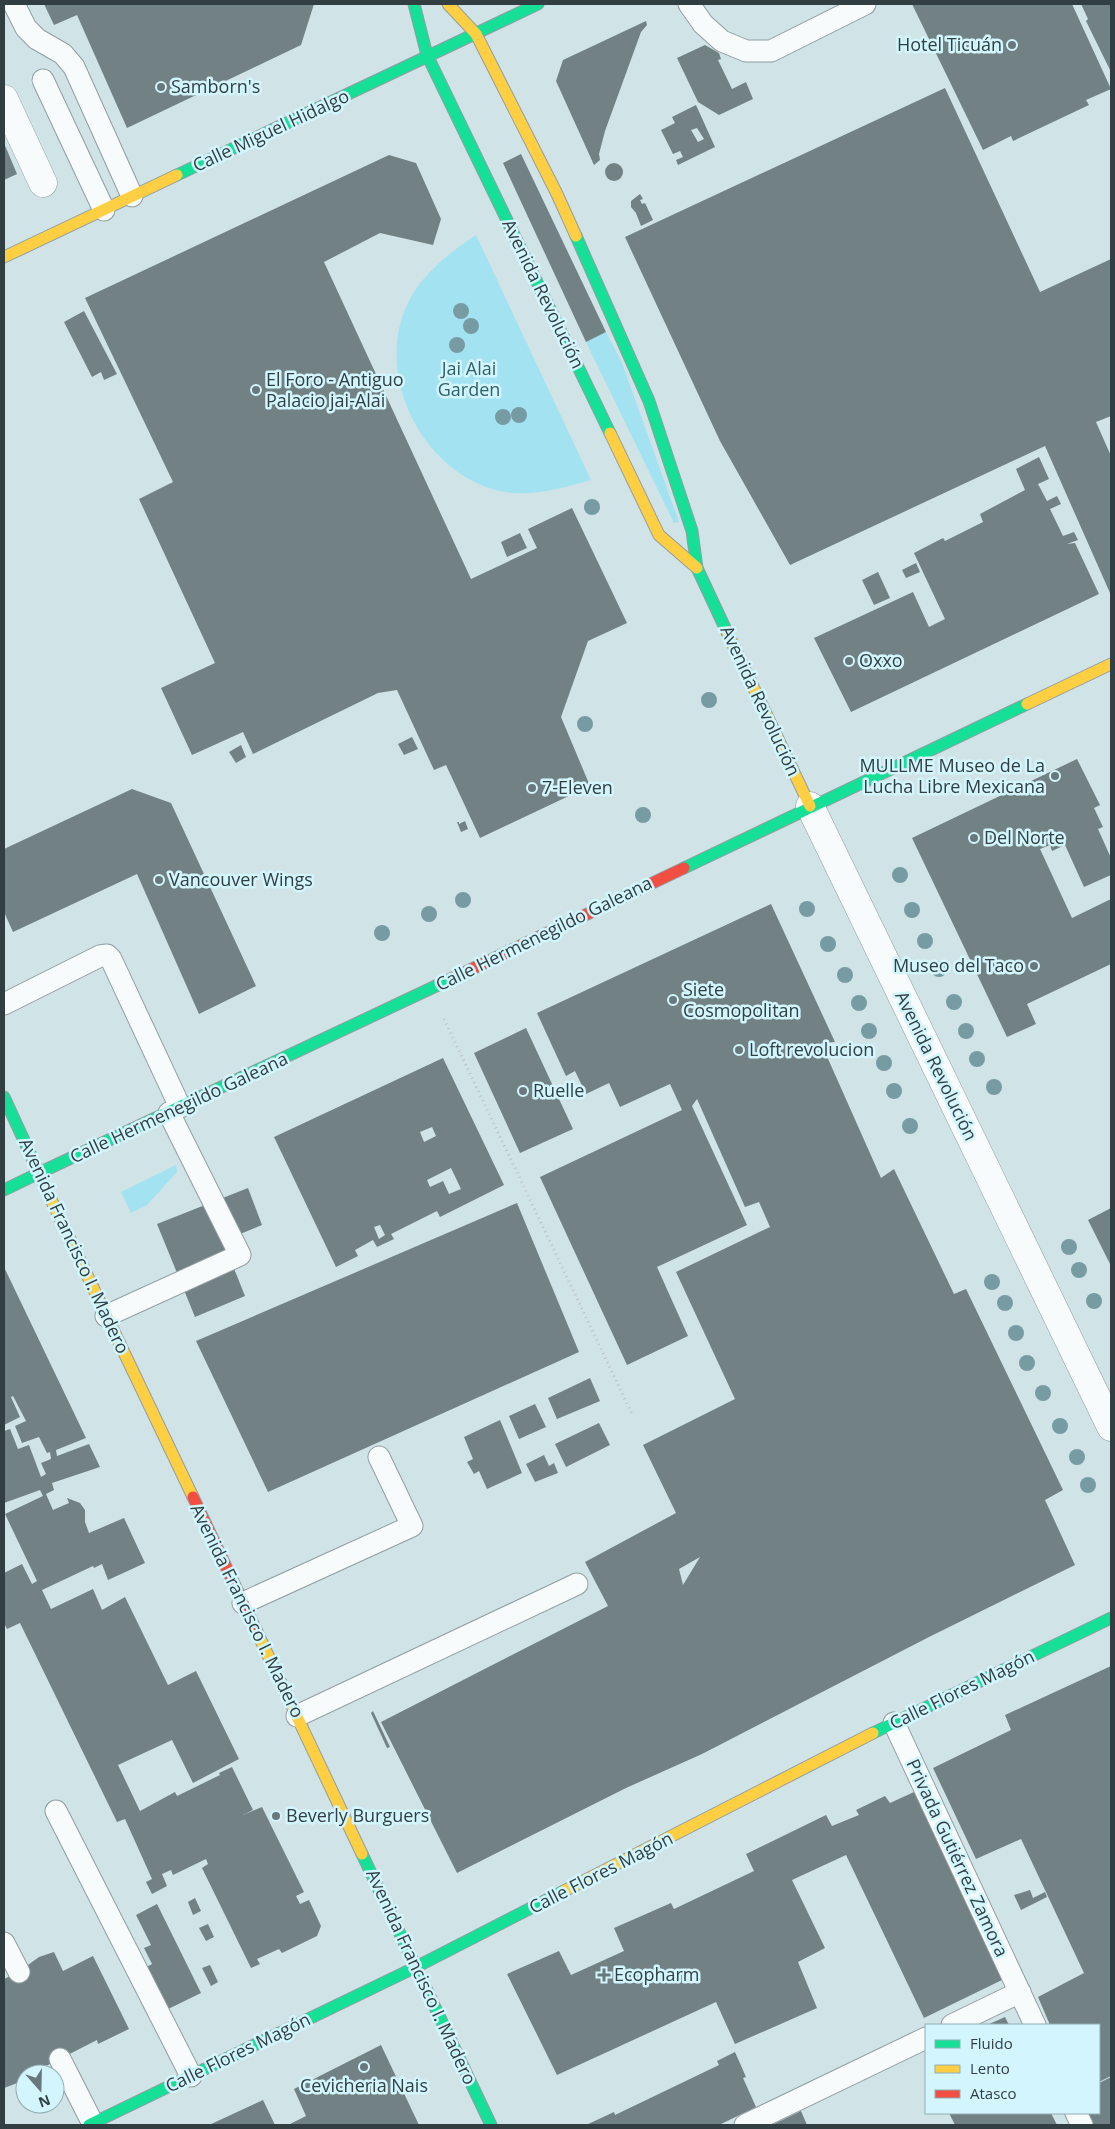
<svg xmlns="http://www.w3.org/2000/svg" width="1115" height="2129" font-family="'Open Sans',sans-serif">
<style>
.green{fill:#a3e2f1}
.building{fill:#728184;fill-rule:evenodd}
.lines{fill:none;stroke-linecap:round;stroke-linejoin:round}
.lane-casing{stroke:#909ea2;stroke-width:23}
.street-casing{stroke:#909ea2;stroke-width:29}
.fast-casing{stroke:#909ea2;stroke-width:13}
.slow-casing{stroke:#909ea2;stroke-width:13}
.jam-casing{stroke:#909ea2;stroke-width:13}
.path{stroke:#bcc2c4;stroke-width:3;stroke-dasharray:1 4;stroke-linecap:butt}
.lane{stroke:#f8fbfb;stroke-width:21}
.street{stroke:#f8fbfb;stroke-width:28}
.fast{stroke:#16e098;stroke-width:11}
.slow{stroke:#ffcf43;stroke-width:11}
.jam{stroke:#f24e42;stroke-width:11}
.tree{fill:#779ba3}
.poi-dot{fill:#69787c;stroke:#d3f6fe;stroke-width:2}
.labels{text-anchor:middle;stroke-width:5;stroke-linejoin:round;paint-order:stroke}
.poi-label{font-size:18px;fill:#313f42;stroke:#d3f6fe;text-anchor:start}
.street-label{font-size:18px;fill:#313f42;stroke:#d3f6fe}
.park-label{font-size:18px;fill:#2f606b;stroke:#d3f6fe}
</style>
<rect width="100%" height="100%" fill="#d0e3e7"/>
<g class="green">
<path d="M476,235L591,480C565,487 540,495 513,493C429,485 372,380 407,305C420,276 450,252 476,235Z"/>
<polygon points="606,332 622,363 679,522 674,523 586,342"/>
<polygon points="176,1165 177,1172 147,1205 131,1213 121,1192"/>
</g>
<g class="building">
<polygon points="44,4 314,4 301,45 127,128 77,15 54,25"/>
<polygon points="912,4 1072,4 1111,89 1086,100 1089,105 1013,141 1011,136 983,150"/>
<polygon points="1081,4 1111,4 1111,72 1086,21 1088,19"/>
<polygon points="646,21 647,25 641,32 605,131 599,154 600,160 594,165 556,81 563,60"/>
<polygon points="705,45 719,53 721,59 718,60 732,89 746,82 753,99 719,115 698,102 677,58"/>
<polygon points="945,88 1040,292 1111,259 1111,416 1096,422 1111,456 1111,592 1110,593 1045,446 790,565 720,441 625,237"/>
<path d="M696,105L715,147L678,165L676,160L683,157L680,151L673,154L661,130L675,123L672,117ZM697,128L704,139L698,142L691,130Z"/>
<polygon points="4,143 17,174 4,180"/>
<polygon points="521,154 606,332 586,342 503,163"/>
<polygon points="389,155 416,163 441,219 433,245 380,233 324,262 471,579 537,548 528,529 572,508 627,623 588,641 561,717 590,786 480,838 446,765 434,770 397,690 378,693 253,754 243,732 192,755 161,688 215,663 139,499 173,482 85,298"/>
<circle cx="614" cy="172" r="9"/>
<polygon points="640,194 643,199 640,200 642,204 645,203 653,220 641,226 636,213 631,207 631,201"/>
<polygon points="84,311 117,374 104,380 101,372 92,377 64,322"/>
<polygon points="1039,457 1049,479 1038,484 1047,501 1057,496 1061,504 1050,509 1063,536 1074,532 1078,540 1067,544 1075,543 1099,594 851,712 814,638 913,592 929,627 945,619 914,553 943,538 945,541 983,522 980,514 1025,490 1016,469"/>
<polygon points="520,533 527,548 507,557 501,542"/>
<polygon points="916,563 920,572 906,578 902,570"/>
<polygon points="878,572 890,598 874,605 862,580"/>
<polygon points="412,737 418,749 404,755 398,744"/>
<polygon points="241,745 246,757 236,763 229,752"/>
<polygon points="1077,759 1100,805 1094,808 1103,827 1098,829 1111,858 1111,875 1084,887 1065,845 1052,851 1050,845 1040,849 1072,918 1111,899 1111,964 1027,1004 1036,1024 1007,1037 912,838"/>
<polygon points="132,789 171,803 256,986 199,1014 137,874 13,932 4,912 4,849"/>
<polygon points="465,821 468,829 461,832 457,822 459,822 459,824"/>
<path d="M771,904L835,1042L821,1043L881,1178L894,1169L954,1294L966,1289L1063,1490L1045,1500L1075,1565L929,1637L702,1754L626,1788L457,1873L381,1722L608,1606L585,1562L676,1513L643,1445L735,1399L676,1272L770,1227L759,1202L745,1207L697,1099L692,1106L747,1225L657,1267L688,1336L627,1365L540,1177L682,1110L670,1084L620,1107L609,1083L586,1094L575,1071L566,1076L537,1013ZM700,1557L683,1585L679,1569Z"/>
<polygon points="526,1028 573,1129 520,1153 474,1053"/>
<path d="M443,1058L504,1185L440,1217L437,1211L391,1234L394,1239L377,1247L373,1240L355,1250L358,1256L336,1267L274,1137ZM432,1127L436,1136L424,1142L420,1132ZM451,1168L461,1189L449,1194L443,1181L430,1187L427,1180ZM380,1225L385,1235L379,1239L374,1227Z"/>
<polygon points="248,1188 262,1225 223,1241 245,1296 195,1317 157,1224"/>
<polygon points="517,1203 579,1352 268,1492 196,1341"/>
<polygon points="1111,1208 1111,1266 1088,1220"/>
<polygon points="4,1267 86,1438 56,1450 57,1456 89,1444 100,1467 52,1483 54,1490 46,1494 53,1510 69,1503 67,1498 80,1503 85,1510 85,1522 89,1533 124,1518 145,1563 108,1580 102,1564 94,1568 93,1566 42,1590 51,1609 93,1589 102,1610 125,1597 168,1685 196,1671 239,1759 193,1783 172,1740 118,1765 140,1811 175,1792 177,1796 220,1775 219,1773 232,1767 253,1810 243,1815 262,1807 304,1892 296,1896 300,1904 309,1900 321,1926 317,1936 282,1953 279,1949 257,1959 260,1964 251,1968 202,1868 208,1864 206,1859 173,1875 171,1870 162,1874 167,1886 152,1894 146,1882 152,1879 125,1819 117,1822 20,1623 7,1629 4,1623 4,1573 22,1564 32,1584 37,1581 5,1514 43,1496 40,1490 4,1503 4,1431 10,1429 18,1449 29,1445 41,1477 46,1474 41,1463 51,1459 50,1452 47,1453 39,1437 22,1443 15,1426 26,1421 13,1396 11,1397 20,1417 4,1425"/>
<polygon points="590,1378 600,1401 557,1419 548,1398"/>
<polygon points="535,1404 546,1427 519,1439 509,1416"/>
<polygon points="500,1420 522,1473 487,1489 479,1471 474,1474 467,1462 473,1459 464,1437"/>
<polygon points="599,1423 610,1445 566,1467 555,1444"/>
<polygon points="544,1455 549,1466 554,1463 558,1473 535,1482 526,1464"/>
<polygon points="1111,1666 1111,2076 1099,2082 1099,2025 1050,2025 1038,1997 1084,1973 1021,1839 976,1859 933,1768 1011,1730 1005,1715"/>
<polygon points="373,1711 390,1747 387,1748 371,1713"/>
<polygon points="914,1792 1004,1979 924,2018 846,1855 792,1880 825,1948 798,1962 817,2008 735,2044 716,2002 557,2075 507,1974 559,1951 571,1975 624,1951 614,1928 671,1903 674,1909 754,1871 746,1854 826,1815 832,1826 859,1815 856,1810 885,1796 890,1803"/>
<polygon points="1030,1890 1033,1898 1045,1892 1047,1897 1021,1910 1014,1895"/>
<polygon points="195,1898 201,1911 193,1915 188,1902"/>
<polygon points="157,1904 201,1993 160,2013 139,1971 152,1964 144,1948 151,1945 136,1915"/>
<polygon points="208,1924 214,1937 206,1941 199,1928"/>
<polygon points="54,1952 63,1971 93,1956 129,2029 98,2044 97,2040 44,2067 36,2074 25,2074 25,2080 4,2088 4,1979 29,1967 28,1965 39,1957"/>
<polygon points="210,1965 218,1982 211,1986 202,1968"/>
<polygon points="1005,2017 1009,2025 987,2025"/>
<polygon points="381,2045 419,2125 288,2125 306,2116 294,2089"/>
<polygon points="735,2052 746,2077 743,2078 756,2107 719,2125 586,2125 614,2112 615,2115 719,2065 717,2061"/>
<polygon points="1111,2077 1111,2125 1093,2125 1087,2113 1099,2113 1099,2083"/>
<polygon points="263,2100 275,2125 209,2125"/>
<polygon points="801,2111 807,2125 772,2125"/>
<polygon points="949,2113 1051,2113 1057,2125 955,2125"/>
</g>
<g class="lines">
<g class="lane-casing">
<g id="lane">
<polyline points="14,4 26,28 37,39 63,54 74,67 132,196"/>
<polyline points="689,4 703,24 722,41 746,51 771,51 865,4"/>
<polyline points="43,80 104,210"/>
<polyline points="4,1004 100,956 107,955 111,959 180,1107"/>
<polyline points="106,1316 240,1255 169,1113"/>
<polyline points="243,1603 412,1526 379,1457"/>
<polyline points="297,1716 577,1584"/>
<polyline points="894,1723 1035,2025"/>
<polyline points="56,1811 191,2076"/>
<polyline points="4,1943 19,1972"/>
<polyline points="952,2025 1020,1992"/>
<polyline points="60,2059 93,2124"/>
<polyline points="1076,2113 1082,2125"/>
<polyline points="745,2125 926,2038"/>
</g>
</g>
<g class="street-casing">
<g id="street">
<polyline points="4,99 43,183"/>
<polyline points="810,806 1111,1427"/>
</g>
</g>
<g class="fast-casing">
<g id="fast">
<polyline points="414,4 427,55 610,433"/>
<polyline points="177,175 538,4"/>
<polyline points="576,236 649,401 692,531 697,568 727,632"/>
<polyline points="684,868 1027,704"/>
<polyline points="4,1097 39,1173 4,1190"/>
<polyline points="46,1189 39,1173 455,977"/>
<polyline points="873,1733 1111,1618"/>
<polyline points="362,1854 491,2125"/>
<polyline points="89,2125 416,1967 564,1891"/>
</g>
</g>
<g class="slow-casing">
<g id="slow">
<polyline points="448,4 476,34 557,194 576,236"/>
<polyline points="4,257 177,175"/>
<polyline points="610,433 659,535 697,568"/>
<polyline points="727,632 810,806"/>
<polyline points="1027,704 1111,664"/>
<polyline points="46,1189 193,1497"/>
<polyline points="256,1630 362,1854"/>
<polyline points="564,1891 873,1733"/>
</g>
</g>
<g class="jam-casing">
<g id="jam">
<polyline points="455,977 684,868"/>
<polyline points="193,1497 256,1630"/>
</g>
</g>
<polyline class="path" points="444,1019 632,1414"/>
<use href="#lane" class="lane"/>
<use href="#street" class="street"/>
<use href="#fast" class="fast"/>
<use href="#slow" class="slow"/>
<use href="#jam" class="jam"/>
</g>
<g class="tree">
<circle cx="461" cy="311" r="8"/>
<circle cx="471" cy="326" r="8"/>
<circle cx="457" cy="345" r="8"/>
<circle cx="519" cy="415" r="8"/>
<circle cx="503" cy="417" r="8"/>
<circle cx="592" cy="507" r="8"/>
<circle cx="709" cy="700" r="8"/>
<circle cx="585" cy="724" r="8"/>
<circle cx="643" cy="815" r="8"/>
<circle cx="900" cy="875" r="8"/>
<circle cx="463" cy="900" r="8"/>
<circle cx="807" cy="909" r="8"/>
<circle cx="912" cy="910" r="8"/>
<circle cx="429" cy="914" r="8"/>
<circle cx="382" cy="933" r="8"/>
<circle cx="925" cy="941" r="8"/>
<circle cx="828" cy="944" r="8"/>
<circle cx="939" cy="969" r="8"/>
<circle cx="845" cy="975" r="8"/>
<circle cx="954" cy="1002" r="8"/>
<circle cx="859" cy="1003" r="8"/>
<circle cx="869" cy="1031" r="8"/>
<circle cx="966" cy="1031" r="8"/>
<circle cx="977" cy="1059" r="8"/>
<circle cx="884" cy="1063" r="8"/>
<circle cx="994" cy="1087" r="8"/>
<circle cx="894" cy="1091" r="8"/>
<circle cx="910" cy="1126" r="8"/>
<circle cx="1069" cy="1247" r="8"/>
<circle cx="1079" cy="1270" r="8"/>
<circle cx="992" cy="1282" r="8"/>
<circle cx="1094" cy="1301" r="8"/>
<circle cx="1005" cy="1303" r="8"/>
<circle cx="1016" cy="1333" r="8"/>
<circle cx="1027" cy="1363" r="8"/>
<circle cx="1043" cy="1393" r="8"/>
<circle cx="1060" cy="1426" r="8"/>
<circle cx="1077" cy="1457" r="8"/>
<circle cx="1088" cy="1485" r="8"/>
</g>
<g class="poi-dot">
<circle cx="1012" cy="45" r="5"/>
<circle cx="161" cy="87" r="5"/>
<circle cx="256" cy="390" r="5"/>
<circle cx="849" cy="661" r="5"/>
<circle cx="1055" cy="776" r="5"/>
<circle cx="532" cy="788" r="5"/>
<circle cx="974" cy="838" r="5"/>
<circle cx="159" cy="880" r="5"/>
<circle cx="1034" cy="966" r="5"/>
<circle cx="673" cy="1000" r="5"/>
<circle cx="739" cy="1050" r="5"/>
<circle cx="523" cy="1091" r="5"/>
<circle cx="276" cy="1816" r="5"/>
<path d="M601.5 1967.5h5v5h5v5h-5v5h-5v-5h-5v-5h5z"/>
<circle cx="364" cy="2067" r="5"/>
</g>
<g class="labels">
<g class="poi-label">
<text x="1002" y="51" text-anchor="end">Hotel Ticuán</text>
<text x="171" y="93">Samborn's</text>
<text x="266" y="386">El Foro - Antiguo<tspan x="266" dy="21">Palacio jai-Alai</tspan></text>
<text x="859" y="667">Oxxo</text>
<text x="1045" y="772" text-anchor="end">MULLME Museo de La<tspan x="1045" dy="21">Lucha Libre Mexicana</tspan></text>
<text x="542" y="794">7-Eleven</text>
<text x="984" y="844">Del Norte</text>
<text x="169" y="886">Vancouver Wings</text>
<text x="1024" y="972" text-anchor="end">Museo del Taco</text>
<text x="683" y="996">Siete<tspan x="683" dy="21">Cosmopolitan</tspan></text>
<text x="749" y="1056">Loft revolucion</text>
<text x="533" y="1097">Ruelle</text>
<text x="286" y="1822">Beverly Burguers</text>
<text x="614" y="1981">Ecopharm</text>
<text x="364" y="2092" text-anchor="middle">Cevicheria Nais</text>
</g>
<g class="street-label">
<text transform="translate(271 131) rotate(-25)" y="6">Calle Miguel Hidalgo</text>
<text transform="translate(543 294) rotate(64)" y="6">Avenida Revolución</text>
<text transform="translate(760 701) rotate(65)" y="6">Avenida Revolución</text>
<text transform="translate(544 934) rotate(-26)" y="6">Calle Hermenegildo Galeana</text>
<text transform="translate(936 1066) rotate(64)" y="6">Avenida Revolución</text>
<text transform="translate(179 1108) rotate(-25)" y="6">Calle Hermenegildo Galeana</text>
<text transform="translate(74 1246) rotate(65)" y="6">Avenida Francisco I. Madero</text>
<text transform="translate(247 1611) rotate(64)" y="6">Avenida Francisco I. Madero</text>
<text transform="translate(962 1690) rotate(-26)" y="6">Calle Flores Magón</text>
<text transform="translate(957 1858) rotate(65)" y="6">Privada Gutiérrez Zamora</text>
<text transform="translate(601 1873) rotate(-27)" y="6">Calle Flores Magón</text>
<text transform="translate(421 1977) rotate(65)" y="6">Avenida Francisco I. Madero</text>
<text transform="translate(238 2053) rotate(-26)" y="6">Calle Flores Magón</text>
</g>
<g class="park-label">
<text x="469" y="375">Jai Alai<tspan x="469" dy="21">Garden</tspan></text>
</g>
</g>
<rect width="1115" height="2129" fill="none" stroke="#313f42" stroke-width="10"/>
<rect x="925" y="2024" width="175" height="90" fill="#d3f6fe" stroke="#92adb3"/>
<rect x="935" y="2040" width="25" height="8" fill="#16e098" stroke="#92adb3"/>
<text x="970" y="2049" font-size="15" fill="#313f42">Fluido</text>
<rect x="935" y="2065" width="25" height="8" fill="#ffcf43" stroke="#92adb3"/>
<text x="970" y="2074" font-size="15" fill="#313f42">Lento</text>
<rect x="935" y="2090" width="25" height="8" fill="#f24e42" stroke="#92adb3"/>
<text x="970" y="2099" font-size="15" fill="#313f42">Atasco</text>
<g transform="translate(40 2089) rotate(160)"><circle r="24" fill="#d3f6fe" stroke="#92adb3"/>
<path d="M0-4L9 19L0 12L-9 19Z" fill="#69787c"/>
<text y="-8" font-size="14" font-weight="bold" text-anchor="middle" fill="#313f42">N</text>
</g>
</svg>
